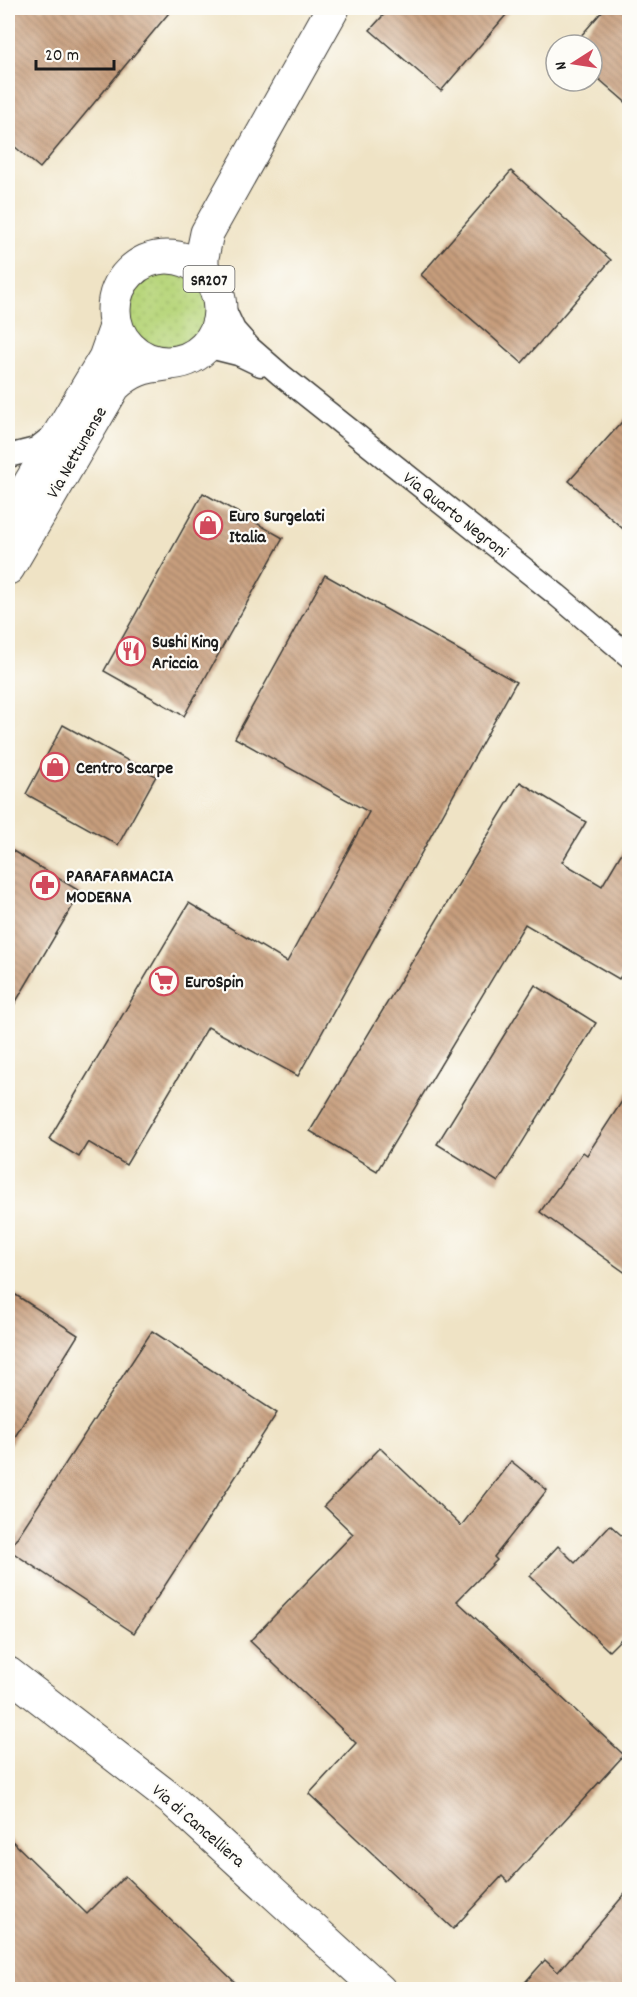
<svg xmlns="http://www.w3.org/2000/svg" width="637" height="1997" font-family="Dekko,sans-serif">
<style>
.grass{fill:url(#grass-dots);stroke:#6a794c;stroke-width:1.5}
.building{fill:url(#building-back-hatch)}
.lines{fill:none;stroke-linecap:round;stroke-linejoin:round}
.street-casing{stroke:#3c3a35;stroke-width:25}
.secondary-casing{stroke:#3c3a35;stroke-width:34}
.primary-casing{stroke:#3c3a35;stroke-width:35}
.street{stroke:#fff;stroke-width:22}
.secondary{stroke:#fff;stroke-width:32}
.primary{stroke:#fff;stroke-width:33}
.labels{text-anchor:middle;stroke-width:4.5;stroke-linejoin:round;paint-order:stroke}
.shield{fill:#fdfcf7;stroke:#605f5e;stroke-width:1.5}
.shield-label{font-size:16px;font-weight:bold;fill:#1c1c1c}
.street-label{font-size:18px;fill:#1c1c1c;stroke:#fdfcf7}
.poi-label{font-size:18px;font-weight:bold;fill:#1c1c1c;stroke:#fdfcf7;text-anchor:start}
</style>
<defs>
<pattern id="grass-dots" width="8" height="8" patternUnits="userSpaceOnUse" patternTransform="scale(1.5)"><rect width="8" height="8" fill="#b8d67c"/><path d="M2 2h.1M6 6h.1" fill="none" stroke="#9eb76b" stroke-width="1.8" stroke-linecap="round"/></pattern>
<pattern id="building-back-hatch" width="6" height="6" patternUnits="userSpaceOnUse" patternTransform="scale(1.5)"><rect width="6" height="6" fill="#c79e7d"/><path d="M-1 5l2 2M0 0l6 6M5-1l2 2" fill="none" stroke="#a18066"/></pattern>
</defs>
<rect width="100%" height="100%" fill="#fdfcf7"/>
<filter id="ink" filterUnits="userSpaceOnUse"><feTurbulence type="fractalNoise" baseFrequency=".0167" numOctaves="2"/><feDisplacementMap in="SourceGraphic" scale="12" xChannelSelector="R" yChannelSelector="G"/><feConvolveMatrix kernelMatrix="1 2 1 2 8 2 1 2 1" color-interpolation-filters="sRGB"/></filter>
<filter id="wash" filterUnits="userSpaceOnUse"><feTurbulence type="fractalNoise" baseFrequency=".008" numOctaves="4" result="noise"/><feDisplacementMap in="SourceGraphic" scale="24" xChannelSelector="R" yChannelSelector="G"/><feGaussianBlur stdDeviation="1.35" result="paint"/><feColorMatrix in="noise" values="0 0 0 0 0 0 0 0 0 0 0 0 0 0 0 0 0 1.4 0 .05"/><feComposite in="paint" operator="in"/></filter>
<g filter="url(#wash)">
<rect width="100%" height="100%" fill="#efe3c5"/>
<circle class="grass" cx="166" cy="311" r="49"/>
<g id="blocks">
<g class="building">
<polygon points="8,8 173,8 40,168 8,141"/>
<polygon points="390,8 512,8 441,91 370,30"/>
<polygon points="605,8 630,8 630,106 592,73 592,45 573,45"/>
<polygon points="511,171 611,260 522,363 421,275"/>
<polygon points="630,413 630,535 569,481"/>
<polygon points="203,493 283,538 184,716 104,671"/>
<polygon points="325,575 516,682 298,1076 208,1027 126,1165 88,1142 79,1157 49,1139 189,903 287,962 369,812 235,738"/>
<polygon points="63,725 156,776 118,845 26,794"/>
<polygon points="520,782 586,822 562,862 602,886 630,839 630,962 619,979 525,924 377,1171 310,1131"/>
<polygon points="8,848 81,892 8,1015"/>
<polygon points="535,985 596,1023 498,1182 437,1144"/>
<polygon points="630,1089 630,1276 540,1212 583,1152 587,1155"/>
<polygon points="8,1290 78,1335 8,1448"/>
<polygon points="152,1331 277,1413 134,1633 9,1550"/>
<polygon points="380,1448 461,1526 511,1461 547,1490 494,1557 497,1560 457,1601 624,1755 508,1882 502,1876 453,1929 309,1794 356,1743 250,1641 353,1534 324,1506"/>
<polygon points="610,1525 630,1543 630,1630 609,1651 530,1576 558,1546 575,1563"/>
<polygon points="8,1837 87,1914 125,1876 242,1989 8,1989"/>
<polygon points="630,1888 630,1989 519,1989 545,1960 558,1972"/>
</g>
</g>
</g>
<g filter="url(#ink)">
<use href="#blocks" fill-opacity="0" stroke="#3c3a35" stroke-width="1.5"/>
<g class="lines">
<g class="street-casing">
<g id="street">
<polyline points="217,294 234,330 250,348 281,375 557,595 630,657"/>
<polyline points="206,346 238,354 261,365"/>
<polyline points="8,456 36,449 55,434"/>
</g>
</g>
<g class="secondary-casing">
<polyline id="secondary" points="8,1673 172,1800 380,1990"/>
</g>
<g class="primary-casing">
<g id="primary">
<circle cx="167" cy="310" r="53"/>
<polyline points="202,271 202,257 207,233 333,8"/>
<polyline points="8,520 105,358 116,327"/>
<path d="M8,568L114,386C132,369 143,367 167,364"/>
</g>
</g>
<use href="#street" class="street"/>
<use href="#secondary" class="secondary"/>
<use href="#primary" class="primary"/>
</g>
</g>
<defs>
<g id="shop-ring" transform="scale(1.5)"><circle r="9.5" fill="#fdfcf7" stroke="#d1495b" stroke-width="1.5"/><path d="M-5-2.5h2.3a2.7 3.5 0 0 1 5.4 0H5L5.5 6h-11ZM-1.5-2.5h3a1.5 2.3 0 0 0-3 0Z" fill="#d1495b"/></g>
<g id="restaurant-ring" transform="scale(1.5)"><circle r="9.5" fill="#fdfcf7" stroke="#d1495b" stroke-width="1.5"/><path d="M-5-6h1v4h1v-4h1v4h1v-4h1v5L-1.5 .5V6h-2V.5L-5-1ZM5-6V6H3V1.5H1.5Q1.5-4 5-6Z" fill="#d1495b"/></g>
<g id="pharmacy-ring" transform="scale(1.5)"><circle r="9.5" fill="#fdfcf7" stroke="#d1495b" stroke-width="1.5"/><path d="M-2-6h4v4h4v4h-4v4h-4v-4h-4v-4h4Z" fill="#d1495b"/></g>
<g id="supermarket-ring" transform="scale(1.5)"><circle r="9.5" fill="#fdfcf7" stroke="#d1495b" stroke-width="1.5"/><path d="M-6-5.5h2.5l.6 2H6L4.5 2H-2.5L-4.4-4H-6ZM-1.5 3.2a1.3 1.3 0 1 0 .1 0ZM3 3.2a1.3 1.3 0 1 0 .1 0Z" fill="#d1495b"/></g>
</defs>
<g fill-rule="evenodd">
<use href="#shop-ring" x="208" y="525"/>
<use href="#restaurant-ring" x="131" y="651"/>
<use href="#shop-ring" x="55" y="767"/>
<use href="#pharmacy-ring" x="45" y="885"/>
<use href="#supermarket-ring" x="164" y="981"/>
</g>
<g class="labels">
<rect class="shield" x="183.5" y="266" width="51" height="26" rx="4.5"/>
<g class="shield-label">
<text x="209" y="285">SR207</text>
</g>
<g class="street-label">
<text transform="translate(76 452) rotate(-60)" y="6">Via Nettunense</text>
<text transform="translate(456 514) rotate(38)" y="6">Via Quarto Negroni</text>
<text transform="translate(199 1825) rotate(41)" y="6">Via di Cancelliera</text>
</g>
<g class="poi-label">
<text x="229" y="521">Euro Surgelati<tspan x="229" dy="21">Italia</tspan></text>
<text x="152" y="647">Sushi King<tspan x="152" dy="21">Ariccia</tspan></text>
<text x="76" y="773">Centro Scarpe</text>
<text x="66" y="881">PARAFARMACIA<tspan x="66" dy="21">MODERNA</tspan></text>
<text x="185" y="987">EuroSpin</text>
</g>
</g>
<rect width="637" height="1997" fill="none" stroke="#fdfcf7" stroke-width="30"/>
<g transform="translate(574 63) rotate(258)"><circle r="28" fill="#fdfcf7" stroke="#a3a29f" stroke-width="1.5"/>
<path d="M0-4.5L10 22L0 15L-10 22Z" fill="#d1495b"/>
<text y="-9" font-size="16" font-weight="bold" text-anchor="middle" fill="#1c1c1c">N</text>
</g>
<path d="M36 60v9h78v-9" fill="none" stroke="#1c1c1c" stroke-width="3"/>
<text x="45" y="60" font-size="18" fill="#1c1c1c" stroke="#fdfcf7" stroke-width="4.5" paint-order="stroke">20 m</text>
</svg>
